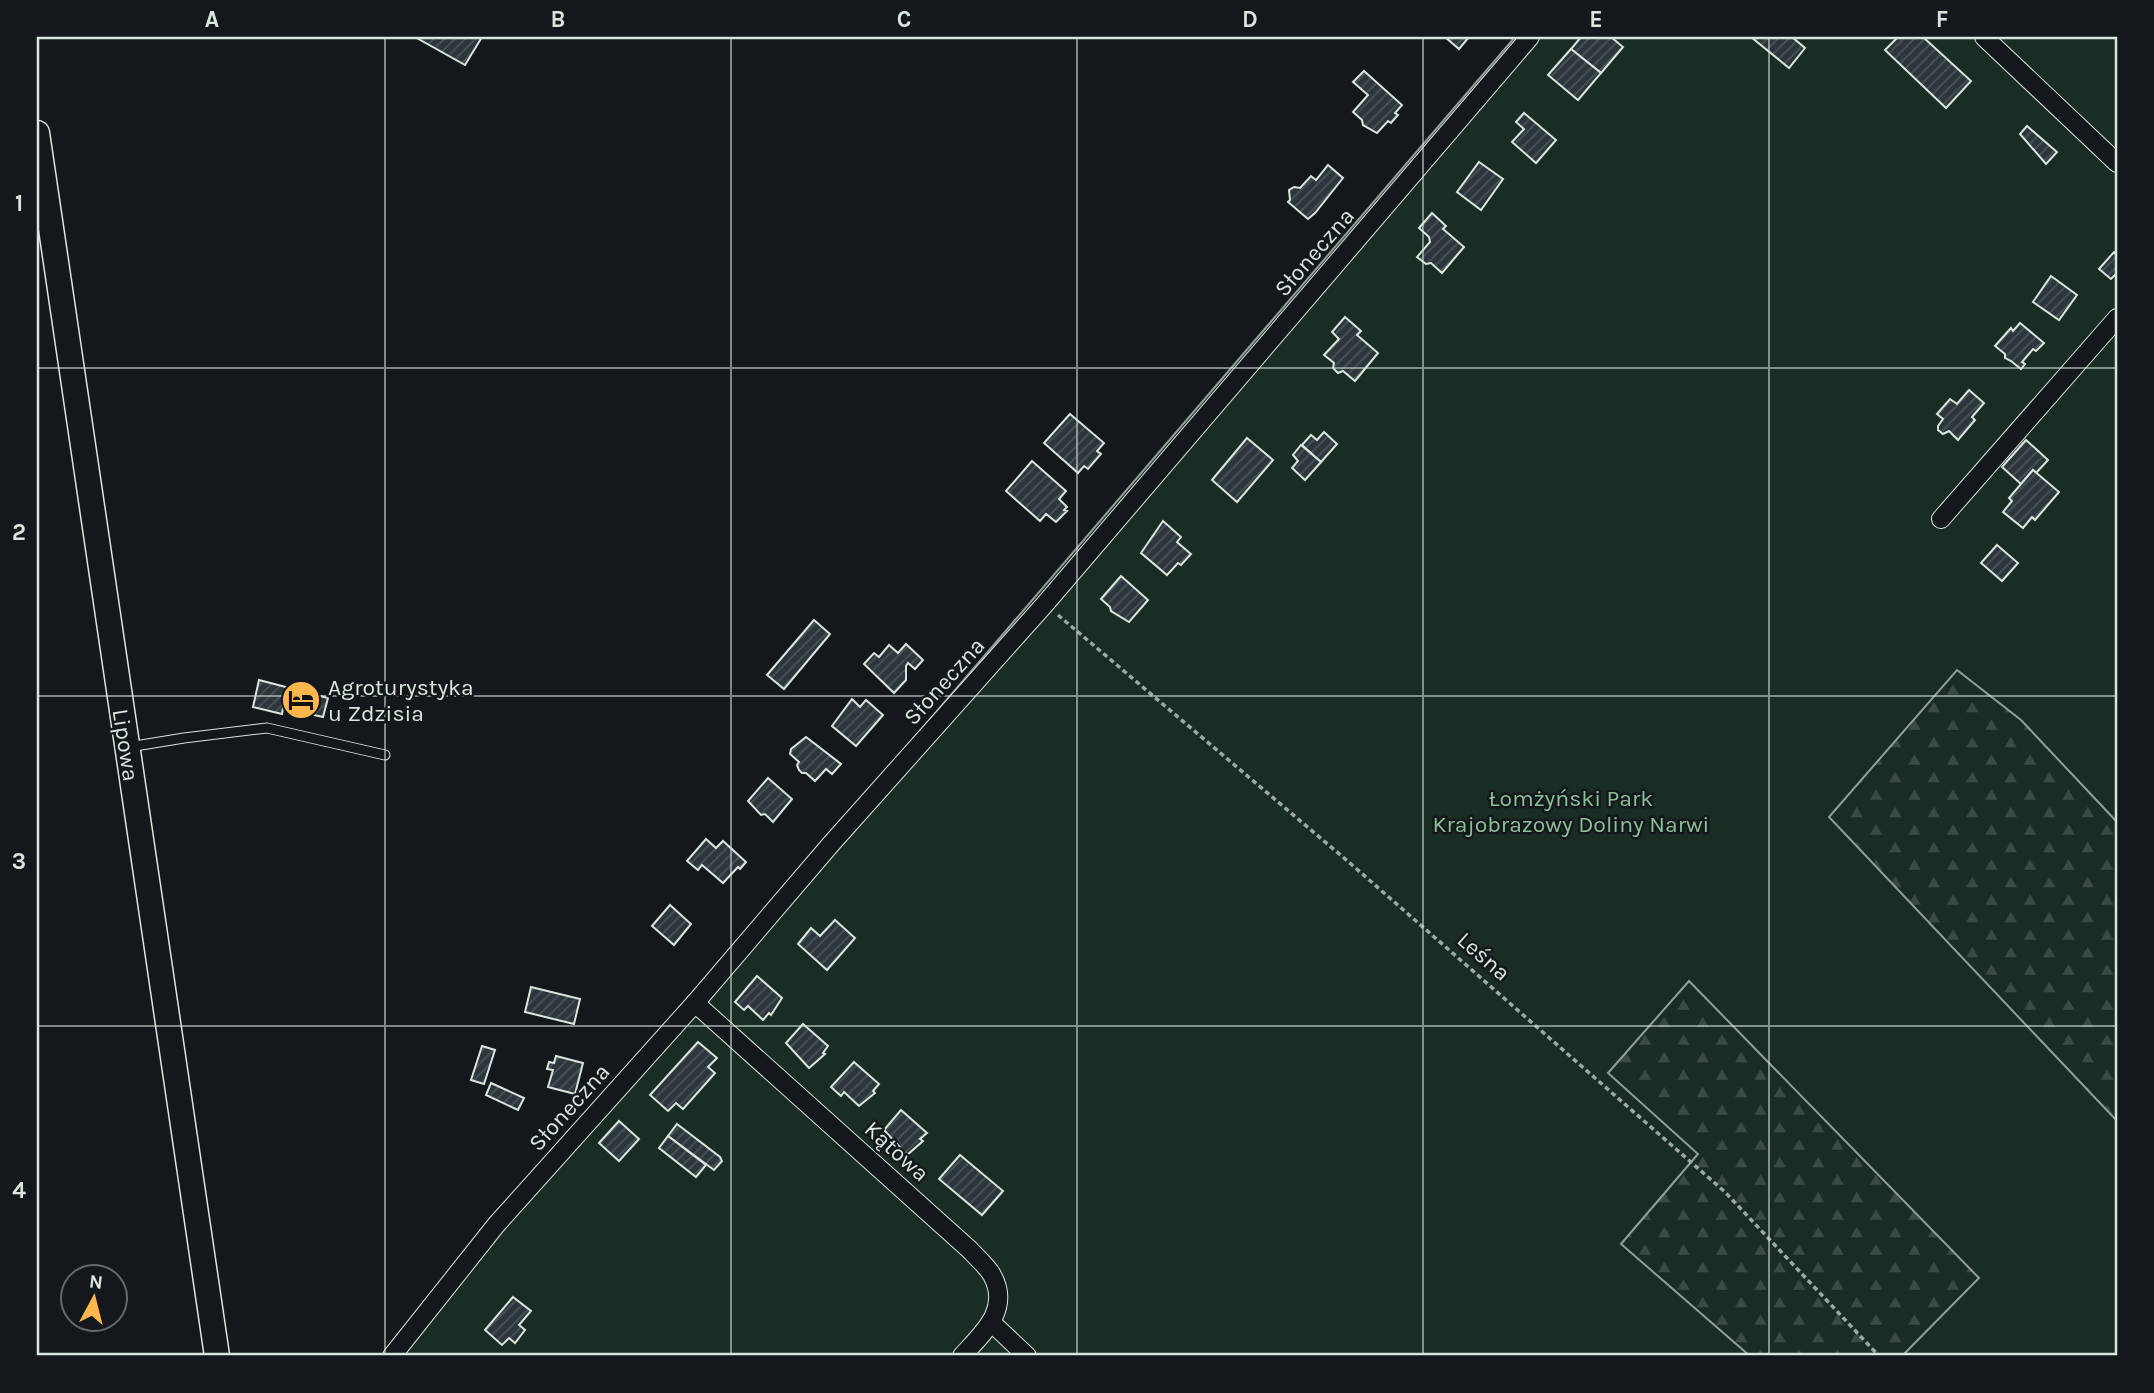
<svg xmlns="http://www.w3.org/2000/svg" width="2154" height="1393" font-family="Karla,sans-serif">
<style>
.green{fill:#1a2d24;stroke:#939e99;stroke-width:2}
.forest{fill:url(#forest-firs);stroke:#939e99;stroke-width:2}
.building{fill:url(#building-hatch);stroke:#d8e6dc;stroke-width:2}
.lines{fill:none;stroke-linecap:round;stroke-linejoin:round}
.service-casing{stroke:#d8e6dc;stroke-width:11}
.minor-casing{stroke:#d8e6dc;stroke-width:20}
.secondary-casing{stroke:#d8e6dc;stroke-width:27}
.path{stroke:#9da8a2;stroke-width:3.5;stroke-dasharray:5 3.5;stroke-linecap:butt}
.service{stroke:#14181c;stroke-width:9}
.minor{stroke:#14181c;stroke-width:18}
.secondary{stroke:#14181c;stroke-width:24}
.grid{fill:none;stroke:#d8e6dc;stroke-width:2;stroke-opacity:0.55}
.labels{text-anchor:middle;stroke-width:5;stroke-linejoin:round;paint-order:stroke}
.street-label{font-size:23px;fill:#d8e6dc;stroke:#14181c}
.poi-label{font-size:23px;fill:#d8e6dc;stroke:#14181c;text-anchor:start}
.park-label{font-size:23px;fill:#8ac095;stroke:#14181c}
.neatline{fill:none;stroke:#d8e6dc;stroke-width:2.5}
.grid-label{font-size:23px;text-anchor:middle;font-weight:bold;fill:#d8e6dc}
</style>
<defs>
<pattern id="forest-firs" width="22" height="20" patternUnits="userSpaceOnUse" patternTransform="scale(1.75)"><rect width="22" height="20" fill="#1a2d24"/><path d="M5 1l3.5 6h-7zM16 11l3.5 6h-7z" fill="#3b4b43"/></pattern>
<pattern id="building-hatch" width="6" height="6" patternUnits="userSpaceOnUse" patternTransform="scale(1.75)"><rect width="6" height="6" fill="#2c363c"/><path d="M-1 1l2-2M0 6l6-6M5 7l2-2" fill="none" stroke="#4a5358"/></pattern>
</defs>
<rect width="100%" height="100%" fill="#14181c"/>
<polygon class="green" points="1515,37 2117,37 2117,1356 384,1356"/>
<g class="forest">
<polygon points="1957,670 2021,720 2117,822 2117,1121 1829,817"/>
<polygon points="1689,981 1979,1278 1902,1356 1750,1356 1621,1244 1698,1154 1608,1073"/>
</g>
<g class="building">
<polygon points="415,37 482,37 465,65"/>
<polygon points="1445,37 1469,37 1459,49"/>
<polygon points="1581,37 1611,37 1623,47 1601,73 1571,49"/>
<polygon points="1751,37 1792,37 1805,48 1789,68"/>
<polygon points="1898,37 1923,37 1971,81 1946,108 1885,50"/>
<polygon points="1571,49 1601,73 1578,100 1548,75"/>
<polygon points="1364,71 1402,105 1395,113 1398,115 1391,123 1388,121 1377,133 1363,125 1362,120 1353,112 1368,95 1353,82"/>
<polygon points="1524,113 1556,140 1536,163 1512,142 1524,129 1516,122"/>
<polygon points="2027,126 2057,152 2046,164 2020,134"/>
<polygon points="1479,162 1503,179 1481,210 1457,192"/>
<polygon points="1328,165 1343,178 1315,213 1308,219 1288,202 1290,200 1289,190 1294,187 1300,188 1311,176 1316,180"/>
<polygon points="1432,213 1446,226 1443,229 1464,247 1442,273 1431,263 1426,264 1417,257 1430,242 1429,237 1419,228"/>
<polygon points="2114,252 2117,256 2117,273 2111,279 2099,269"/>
<polygon points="2051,276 2077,295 2059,320 2033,302"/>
<polygon points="1345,317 1361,331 1357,335 1378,353 1355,381 1343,371 1338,373 1333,368 1334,363 1324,355 1339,339 1332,332"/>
<polygon points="2020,323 2044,343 2036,351 2033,349 2022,362 2025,364 2021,369 2011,361 2005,358 2005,354 1995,346 2011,328 2013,331"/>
<polygon points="1969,390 1984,403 1972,417 1975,420 1958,440 1949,431 1943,434 1938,430 1938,426 1943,419 1937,414 1950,399 1957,404"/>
<polygon points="1070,414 1104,443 1097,451 1101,454 1088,469 1084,466 1078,473 1044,443"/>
<polygon points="1324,432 1337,444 1321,462 1302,445 1311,435 1317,440"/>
<polygon points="1247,438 1273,460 1237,502 1212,480"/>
<polygon points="2026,440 2048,460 2036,473 2033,470 2021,484 2002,467"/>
<polygon points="1301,445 1321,462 1305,480 1292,468 1298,461 1293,455"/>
<polygon points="1032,461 1066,491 1059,499 1067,507 1064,510 1067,511 1056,522 1046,514 1040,521 1006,491"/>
<polygon points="2033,470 2059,492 2035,520 2032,517 2023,528 2003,512 2012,501 2009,498"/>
<polygon points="1163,521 1181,537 1177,542 1191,554 1181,565 1178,563 1167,575 1141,553"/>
<polygon points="1997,545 2018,563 2002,581 1981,563"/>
<polygon points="1121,576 1148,600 1129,622 1111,611 1110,607 1101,599"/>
<polygon points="814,620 830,634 784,689 767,675"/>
<polygon points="906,644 923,660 915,669 908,663 906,666 906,680 894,693 864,664 874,653 879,657 889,645 898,653"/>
<polygon points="259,680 328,698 323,717 283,708 282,714 253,707"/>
<polygon points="852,699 860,707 866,700 883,715 856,746 832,726"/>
<polygon points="806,737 841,764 832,774 826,769 815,781 806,773 802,773 799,770 797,765 799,762 790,754 791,749"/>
<polygon points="768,778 792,799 773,822 765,814 761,815 748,801"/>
<polygon points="706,839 716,848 723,841 746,862 740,869 738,867 723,883 702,865 698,870 687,861"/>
<polygon points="670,905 691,924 674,945 652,926"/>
<polygon points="835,920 855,938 827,970 798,944 811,928 820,936"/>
<polygon points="757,976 782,998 771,1015 769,1013 763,1020 748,1006 744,1010 735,1002"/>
<polygon points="531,987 580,999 574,1024 525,1012"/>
<polygon points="803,1024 828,1046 823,1053 825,1054 809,1068 786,1043"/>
<polygon points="698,1042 717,1058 708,1067 715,1073 683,1109 676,1103 668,1111 650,1095"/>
<polygon points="482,1046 495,1050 484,1084 471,1080"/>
<polygon points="556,1056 583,1063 575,1094 548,1087 553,1070 547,1069 549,1062 554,1063"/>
<polygon points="854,1062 879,1084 873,1091 875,1093 859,1106 844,1092 841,1096 831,1087"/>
<polygon points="491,1083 524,1098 518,1110 486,1095"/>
<polygon points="901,1110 927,1133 920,1139 923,1141 907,1155 884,1130"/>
<polygon points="619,1121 639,1139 619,1161 599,1143"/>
<polygon points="677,1124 720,1157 722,1161 714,1170 668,1136"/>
<polygon points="668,1136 706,1165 696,1177 659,1148"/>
<polygon points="960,1155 1003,1191 982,1215 939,1179"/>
<polygon points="513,1297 531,1311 519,1325 525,1330 515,1343 509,1338 502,1345 485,1330"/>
</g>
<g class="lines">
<g class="service-casing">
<polyline id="service" points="129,747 184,738 267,728 385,755"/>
</g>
<g class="minor-casing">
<g id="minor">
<polyline points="1984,37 2117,163"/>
<polyline points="1941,519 2117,318"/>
<path d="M695,1003L970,1250C977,1258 987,1266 992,1275C1011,1309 983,1333 962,1356"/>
<polyline points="992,1323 1027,1356"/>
<polyline points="392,1356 496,1225 695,1003 831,844 1045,604 1530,37"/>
</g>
</g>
<g class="secondary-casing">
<polyline id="secondary" points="37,133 217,1356"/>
</g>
<polyline class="path" points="1058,615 1351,864 1725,1192 1879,1356"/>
<use href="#service" class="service"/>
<use href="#minor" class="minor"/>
<use href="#secondary" class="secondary"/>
</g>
<path class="grid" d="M385,37V1356M731,37V1356M1077,37V1356M1423,37V1356M1769,37V1356M37,368H2117M37,696H2117M37,1026H2117"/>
<defs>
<g id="hotel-disc" transform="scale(2.0125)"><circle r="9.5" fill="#ffb74d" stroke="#14181c"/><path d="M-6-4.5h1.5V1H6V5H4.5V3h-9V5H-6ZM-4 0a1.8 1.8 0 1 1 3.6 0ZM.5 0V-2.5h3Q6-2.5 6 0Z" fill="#111"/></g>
</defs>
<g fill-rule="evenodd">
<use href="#hotel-disc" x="301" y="700"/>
</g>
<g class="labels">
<g class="street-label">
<text transform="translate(1314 252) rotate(-49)" y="8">Słoneczna</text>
<text transform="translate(944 681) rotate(-48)" y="8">Słoneczna</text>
<text transform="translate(126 745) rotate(81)" y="8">Lipowa</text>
<text transform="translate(1484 956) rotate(41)" y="8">Leśna</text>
<text transform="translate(569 1107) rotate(-48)" y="8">Słoneczna</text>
<text transform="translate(897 1151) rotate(42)" y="8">Kątowa</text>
</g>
<g class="poi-label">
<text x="328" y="695">Agroturystyka<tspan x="328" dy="26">u Zdzisia</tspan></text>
</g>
<g class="park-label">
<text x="1571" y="806">Łomżyński Park<tspan x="1571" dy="26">Krajobrazowy Doliny Narwi</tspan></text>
</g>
</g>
<rect width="2154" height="1393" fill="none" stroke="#14181c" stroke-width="77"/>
<g transform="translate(94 1298) rotate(7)"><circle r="33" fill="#14181c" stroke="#626a69" stroke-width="2"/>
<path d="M0-5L12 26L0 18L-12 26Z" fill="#ffb74d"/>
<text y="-10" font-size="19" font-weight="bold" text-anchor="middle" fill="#d8e6dc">N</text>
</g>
<rect x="38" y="38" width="2078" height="1316" class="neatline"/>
<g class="grid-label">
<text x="212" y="27">A</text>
<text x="558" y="27">B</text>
<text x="904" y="27">C</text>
<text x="1250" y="27">D</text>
<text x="1596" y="27">E</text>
<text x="1942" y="27">F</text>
<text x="19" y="211">1</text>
<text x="19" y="540">2</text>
<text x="19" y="869">3</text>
<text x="19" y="1198">4</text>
</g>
</svg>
